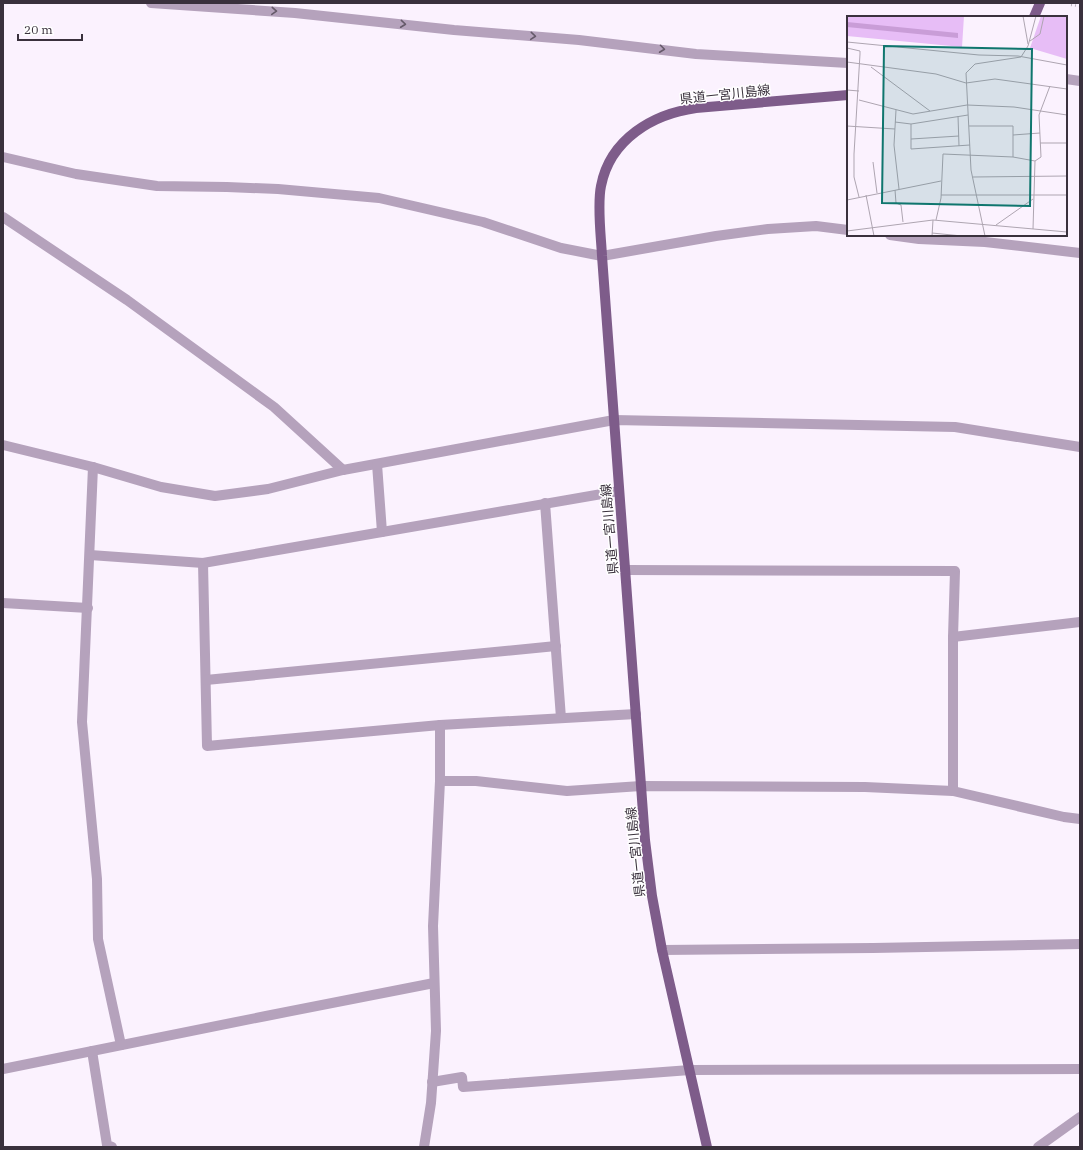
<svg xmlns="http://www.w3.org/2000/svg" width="1083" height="1150" font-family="'IBM Plex Serif','Noto Sans JP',serif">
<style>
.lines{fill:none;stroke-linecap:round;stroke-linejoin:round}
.path{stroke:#b9b0bc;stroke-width:2.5;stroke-dasharray:1 3;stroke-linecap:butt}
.minor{stroke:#b5a2bc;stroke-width:10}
.major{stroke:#7e5c8a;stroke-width:10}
.oneway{stroke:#655969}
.labels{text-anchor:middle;stroke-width:3;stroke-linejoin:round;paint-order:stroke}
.street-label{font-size:13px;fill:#3a313d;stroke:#fff}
.inset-road{fill:none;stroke:#aea5b1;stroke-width:1}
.view{fill:#0f766e;fill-opacity:0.15;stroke:#0f766e;stroke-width:2}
.inset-edge{fill:none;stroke:#3a313d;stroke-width:2}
</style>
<rect width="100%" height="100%" fill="#fbf2fe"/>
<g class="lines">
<polyline class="path" points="1071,5 1080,6"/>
<g class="minor">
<polyline points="151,3 295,13 454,30 579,40 696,54 848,63"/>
<polyline points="1066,79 1080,81"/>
<polyline points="3,157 76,174 157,186 227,187 278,189 379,198 483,222 561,248 602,256 716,236 768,229 816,226 848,230"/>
<polyline points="3,217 127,300 274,407 343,470"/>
<polyline points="890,235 919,239 985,242 1080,253"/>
<polyline points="3,445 93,467 161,487 215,496 268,489 343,470 614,420 955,427 1080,447"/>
<polyline points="377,464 382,532"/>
<polyline points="93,467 82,722 97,879 98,939 121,1045"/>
<polyline points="545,503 561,718"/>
<polyline points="90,555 203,563 619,491"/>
<polyline points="203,563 207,746 440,725 636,714"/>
<polyline points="626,570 955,571 953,637 953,791"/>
<polyline points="3,603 88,608"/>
<polyline points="953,637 1080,622"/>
<polyline points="206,680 556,646"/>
<polyline points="440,781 440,725"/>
<polyline points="662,950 873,948 1080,944"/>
<polyline points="92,1051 107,1145 112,1147"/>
<polyline points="3,1069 266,1016 434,983"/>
<polyline points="432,1082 462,1077 463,1087 690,1070 1080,1069"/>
<polyline points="424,1147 431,1103 436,1031 433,926 440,781 476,781 567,791 641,786 865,787 953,791 1064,817 1080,819"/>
<polyline points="1038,1147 1080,1117"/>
</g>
<g class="major">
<polyline points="1034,17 1040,3"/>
<path d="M707,1147L662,950L652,896L645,840L602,256C601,236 597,205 601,186C610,139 653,114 696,108L848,95"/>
</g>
</g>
<defs><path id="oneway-chevron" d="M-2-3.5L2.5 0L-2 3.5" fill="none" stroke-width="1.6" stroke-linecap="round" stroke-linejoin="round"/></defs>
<g class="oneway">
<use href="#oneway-chevron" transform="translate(274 11) rotate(4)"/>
<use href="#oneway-chevron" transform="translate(403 24) rotate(6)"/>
<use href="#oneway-chevron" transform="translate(533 36) rotate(5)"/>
<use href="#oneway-chevron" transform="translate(662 49) rotate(7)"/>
</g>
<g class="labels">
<g class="street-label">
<text transform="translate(725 94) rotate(-6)" y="5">県道一宮川島線</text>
<text transform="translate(609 529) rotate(-95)" y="5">県道一宮川島線</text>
<text transform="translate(635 852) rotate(-96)" y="5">県道一宮川島線</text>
</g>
</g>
<g transform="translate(847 16)">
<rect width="220" height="220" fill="#fbf2fe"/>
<path d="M0,0H117L115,31L0,20ZM194,0H220V43L183,32Z" fill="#e7bdf6"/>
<path d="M0,6L111,17V22L0,11Z" fill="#c99dd7"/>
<path class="inset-road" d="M176,0L181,28M183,25L193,18L197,0M0,26L132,39L171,40L220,49M0,32L13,35V38L7,138V161L12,181M0,46L89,58L119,67L148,63L220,73M24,51L83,95M0,74L12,75M12,84L66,98L120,89L167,91L220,99M49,94L47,129L52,173M111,100L112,130M48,106L64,108L121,99M64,108V133L123,129M0,110L48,113M122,110H166V141M166,119L193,117M64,123L112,120M193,127H220M188,145L194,141L192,99L203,70M26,146L30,177M126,161L220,160M48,174L49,187L54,189L56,206M19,179L27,220M94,179H220M0,184L94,165M89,204L94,182L96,138L166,141L188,145L186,213M149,209L186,183M0,215L86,204L220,216M85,217L115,220M85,220L86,204M138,220L124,154L119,57L128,48L174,41L181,30L189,0"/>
<path class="view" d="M37,30L185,33L183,190L35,187Z"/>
<rect width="220" height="220" class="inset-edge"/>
</g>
<rect width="1083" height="1150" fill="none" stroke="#3a313d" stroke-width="8"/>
<path d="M18 34v6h64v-6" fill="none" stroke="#3a313d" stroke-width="2"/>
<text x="24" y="34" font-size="12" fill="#3a313d" stroke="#ffffff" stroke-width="3" paint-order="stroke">20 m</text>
</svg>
